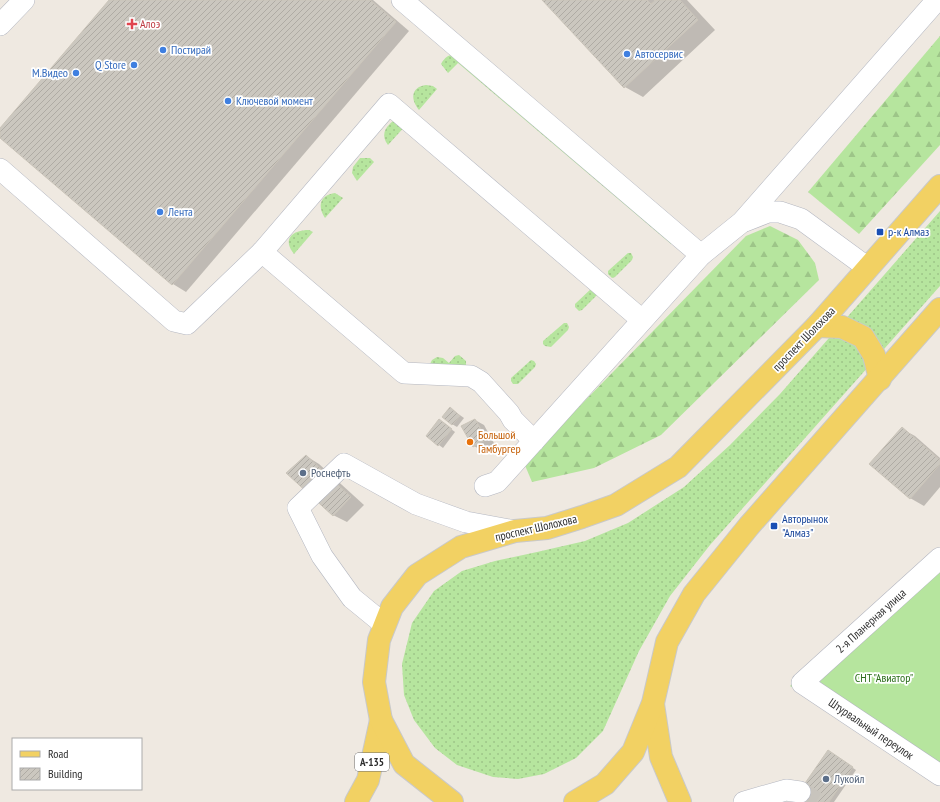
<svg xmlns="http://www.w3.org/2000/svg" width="940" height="802" font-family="'PT Sans Narrow',sans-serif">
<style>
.grass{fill:url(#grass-dots)}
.forest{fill:url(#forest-firs)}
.garden{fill:#b6e59e}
.shadow{fill:#0003}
.building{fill:url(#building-hatch);stroke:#cbc5ba}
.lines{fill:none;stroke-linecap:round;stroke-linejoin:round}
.minor-tunnel{stroke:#c8c4bd;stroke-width:21;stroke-dasharray:21 10;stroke-linecap:butt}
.minor-casing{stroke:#b4b7c1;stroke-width:22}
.major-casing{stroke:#c9c9c9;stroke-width:24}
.minor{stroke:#fff;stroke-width:21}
.major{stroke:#f2d163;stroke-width:22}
.health-dot{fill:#e0444e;stroke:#fff;stroke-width:1.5}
.shop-dot{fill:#3f7fe0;stroke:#fff;stroke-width:1.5}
.transit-dot{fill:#1a4fb4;stroke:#fff;stroke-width:1.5}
.food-dot{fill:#e8710a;stroke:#fff;stroke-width:1.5}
.service-dot{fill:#5c6f8a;stroke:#fff;stroke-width:1.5}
.labels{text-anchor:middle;stroke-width:3.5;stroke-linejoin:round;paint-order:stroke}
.shield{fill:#fff;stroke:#6d6d6d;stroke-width:1}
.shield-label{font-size:11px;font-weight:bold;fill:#2e2e2e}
.health-label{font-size:12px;fill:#be3a42;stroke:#fff;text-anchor:start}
.shop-label{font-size:12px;fill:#366cbe;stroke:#fff;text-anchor:start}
.transit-label{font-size:12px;fill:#164399;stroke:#fff;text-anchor:start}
.street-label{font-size:12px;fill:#2e2e2e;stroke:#fff}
.food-label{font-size:12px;fill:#c56008;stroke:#fff;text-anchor:start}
.service-label{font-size:12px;fill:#4e5e75;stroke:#fff;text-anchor:start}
.park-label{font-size:12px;fill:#2c6e1b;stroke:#fff}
</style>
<defs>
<pattern id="grass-dots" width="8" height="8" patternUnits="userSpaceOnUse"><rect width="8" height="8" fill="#b6e59e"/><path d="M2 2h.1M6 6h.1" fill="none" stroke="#9dc588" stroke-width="1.8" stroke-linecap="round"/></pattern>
<pattern id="forest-firs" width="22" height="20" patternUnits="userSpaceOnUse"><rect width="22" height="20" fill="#b6e59e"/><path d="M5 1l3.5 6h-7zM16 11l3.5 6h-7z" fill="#9dc588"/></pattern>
<pattern id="building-hatch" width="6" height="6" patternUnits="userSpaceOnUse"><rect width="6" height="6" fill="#cbc7bf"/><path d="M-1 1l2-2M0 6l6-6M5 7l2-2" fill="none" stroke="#afaba4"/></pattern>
</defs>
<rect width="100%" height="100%" fill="#efe9e1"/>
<g class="grass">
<path d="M456,54L673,239L671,244L458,63L448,73L441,64C445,57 448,55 456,54Z"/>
<path d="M426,85L433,86L437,89L419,110C410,99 411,87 426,85Z"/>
<path d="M393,121L407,124L388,145C381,136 384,128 393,121Z"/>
<polygon points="360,158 370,158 374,162 357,181 352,173 353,167"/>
<path d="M335,193L343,198L325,218C317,206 320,195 335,193Z"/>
<polygon points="940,211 940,286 710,545 670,596 639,651 603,731 576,758 544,774 518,779 493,777 457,765 435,748 414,720 404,695 402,664 412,623 434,591 462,571 495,561 537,552 585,541 628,523 684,487 730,445 780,394"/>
<path d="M309,230L313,232L294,254C282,239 292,230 309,230Z"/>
<polygon points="628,253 631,253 633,257 632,260 615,277 612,278 608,274 608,271"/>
<polygon points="593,287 599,293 582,310 579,311 575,307 575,304"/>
<polygon points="564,323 567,323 569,327 568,330 551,347 545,346 543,344 543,341"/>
<polygon points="459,355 466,361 466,367 430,364 432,360 437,357 443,358 449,363 455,356"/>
<polygon points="531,360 534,361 536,364 535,367 518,384 513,384 511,381 511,378"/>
</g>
<g class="forest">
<polygon points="940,36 940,145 859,234 808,192"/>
<polygon points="770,226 798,240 815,263 819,280 661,435 594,468 532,482 524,463 746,236"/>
</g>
<polygon class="garden" points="940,550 940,781 790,686"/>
<g class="shadow">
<polygon points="111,0 373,0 409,31 186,292 173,284 0,137 0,130"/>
<polygon points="544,0 654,0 656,1 657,0 687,0 715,30 643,97 625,87"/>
<polygon points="450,408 464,418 457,427 452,424"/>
<polygon points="439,420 455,432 443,448 427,436"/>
<polygon points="475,420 484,425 495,445 483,451 474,446"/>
<polygon points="902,429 915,436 940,458 940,487 924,506 910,498"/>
<polygon points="306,456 319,464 364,505 347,522 333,515"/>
<polygon points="832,754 856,770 834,802 794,802"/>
</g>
<g class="building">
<polygon points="109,0 370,0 396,22 172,285 0,138 0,128"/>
<polygon points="542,0 647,0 651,4 656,0 680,0 698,20 624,88"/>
<polygon points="450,407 460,416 452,425 442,417"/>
<polygon points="439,419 452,429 438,446 426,436"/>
<polygon points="475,419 487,439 473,447 461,426"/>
<polygon points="902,427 940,460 940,464 910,499 869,464"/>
<polygon points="306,455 351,497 333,516 286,473"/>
<polygon points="828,750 853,767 829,802 792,802"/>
</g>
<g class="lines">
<polyline class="minor-tunnel" points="800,792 816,802"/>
<g class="minor-casing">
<g id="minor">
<polyline points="402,0 701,255"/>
<polyline points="0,25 24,0"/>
<polyline points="0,169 174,321 187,324 262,252"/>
<polyline points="745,221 768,212 780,212 801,219 868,268"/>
<polyline points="534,441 513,420 509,413 481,382 471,376 404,373 262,252 389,104 642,320"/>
<polyline points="485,486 497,482 701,255 742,222 937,0"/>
<polyline points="940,558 802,683 940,775"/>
<polyline points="385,625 352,598 322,556 298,508 344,464 416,504 466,522 515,531"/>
<polyline points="744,802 786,790 800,792"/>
</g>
</g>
<g class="major-casing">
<g id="major">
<polyline points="817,326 842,327 863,337 874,355 880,379"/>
<polyline points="653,704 661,757 680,802"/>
<polyline points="356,802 368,780 381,720"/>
<polyline points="452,802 404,764 381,720 374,682 379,640 392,607 417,575 461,547 515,531 547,528 582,517 616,505 678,467 817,326 940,186"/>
<polyline points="575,802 605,784 633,752 653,703 667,642 694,594 749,526 940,309"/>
</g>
</g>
<use href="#minor" class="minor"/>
<use href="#major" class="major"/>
</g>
<path class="health-dot" d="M130 18h4v4h4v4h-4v4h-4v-4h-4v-4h4z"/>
<g class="shop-dot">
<circle cx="163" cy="50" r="4"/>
<circle cx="627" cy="54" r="4"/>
<circle cx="134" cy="65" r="4"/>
<circle cx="76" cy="73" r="4"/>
<circle cx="228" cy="101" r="4"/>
<circle cx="160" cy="212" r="4"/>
</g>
<g class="transit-dot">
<rect x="876" y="228" width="8" height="8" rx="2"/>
<rect x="770" y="522" width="8" height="8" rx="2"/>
</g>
<circle class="food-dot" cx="470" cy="442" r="4"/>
<g class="service-dot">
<circle cx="303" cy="473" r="4"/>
<circle cx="826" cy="779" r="4"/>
</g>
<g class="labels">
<rect class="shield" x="355" y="753" width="34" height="18" rx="3"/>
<g class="shield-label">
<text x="372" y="766">А-135</text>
</g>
<g class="health-label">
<text x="140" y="28">Алоэ</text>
</g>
<g class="shop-label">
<text x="171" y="54">Постирай</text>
<text x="635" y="58">Автосервис</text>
<text x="126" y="69" text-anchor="end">Q Store</text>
<text x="68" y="77" text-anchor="end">М.Видео</text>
<text x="236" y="105">Ключевой момент</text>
<text x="168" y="216">Лента</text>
</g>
<g class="transit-label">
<text x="888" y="236">р-к Алмаз</text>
<text x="782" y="523">Авторынок<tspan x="782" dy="14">"Алмаз"</tspan></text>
</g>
<g class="street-label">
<text transform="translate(804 339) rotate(-46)" y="4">проспект Шолохова</text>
<text transform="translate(536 528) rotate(-13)" y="4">проспект Шолохова</text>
<text transform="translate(871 621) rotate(-42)" y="4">2-я Планерная улица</text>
<text transform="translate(871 729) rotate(34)" y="4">Штурвальный переулок</text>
</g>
<g class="food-label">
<text x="478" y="439">Большой<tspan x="478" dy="14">Гамбургер</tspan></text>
</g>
<g class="service-label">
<text x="311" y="477">Роснефть</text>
<text x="834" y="783">Лукойл</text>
</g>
<g class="park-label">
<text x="884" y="682">СНТ "Авиатор"</text>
</g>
</g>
<rect x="12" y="738" width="130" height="52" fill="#ffffff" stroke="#ababab"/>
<rect x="20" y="751" width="20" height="6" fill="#f2d163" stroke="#ababab"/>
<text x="48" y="758" font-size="12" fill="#2e2e2e">Road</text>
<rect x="20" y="768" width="20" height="12" fill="url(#building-hatch)" stroke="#ababab"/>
<text x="48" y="778" font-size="12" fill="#2e2e2e">Building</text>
</svg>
